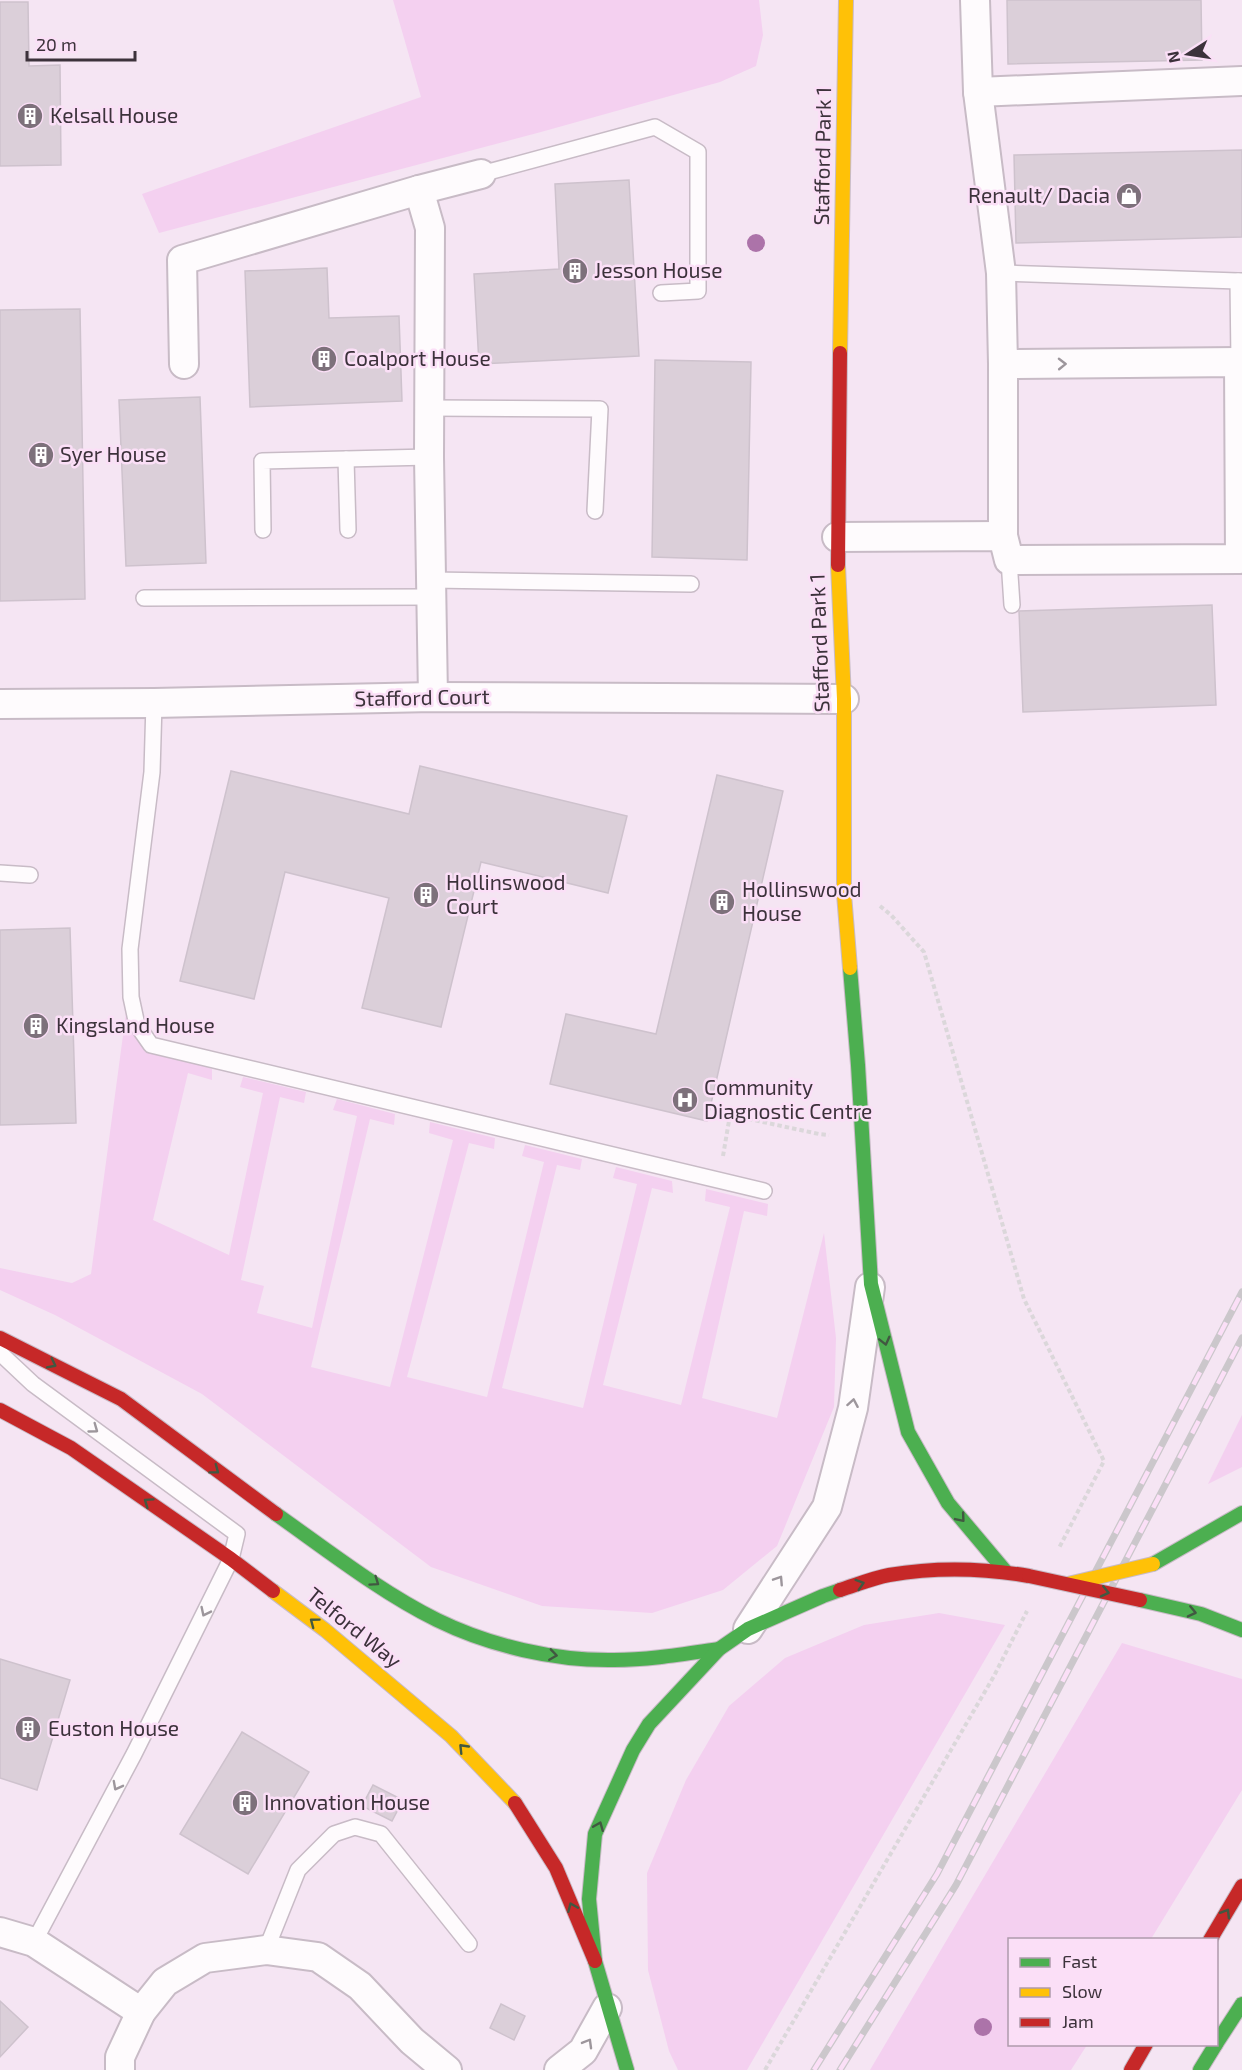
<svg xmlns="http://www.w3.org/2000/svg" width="1242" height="2070" font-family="'Exo 2',sans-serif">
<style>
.green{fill:#f4d0f0}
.building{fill:#dbcfd9;stroke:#cec2cd;stroke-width:1.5}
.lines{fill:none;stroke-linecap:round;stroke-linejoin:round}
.lane-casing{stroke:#c8bbc6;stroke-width:18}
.street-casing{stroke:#c8bbc6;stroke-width:32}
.fast-casing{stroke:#c8bbc6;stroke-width:16}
.slow-casing{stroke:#c8bbc6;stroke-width:16}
.jam-casing{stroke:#c8bbc6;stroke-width:16}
.path{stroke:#dbd7da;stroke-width:4;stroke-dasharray:4.5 3;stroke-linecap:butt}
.lane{stroke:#fefbfd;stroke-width:15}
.street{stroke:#fefbfd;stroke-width:28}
.fast{stroke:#4caf50;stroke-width:14}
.slow{stroke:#ffc107;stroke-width:14}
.jam{stroke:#c62828;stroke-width:14}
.rail-casing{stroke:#cbc7cb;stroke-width:7}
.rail{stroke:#fbdff7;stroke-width:4.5;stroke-dasharray:14;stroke-linecap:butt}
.slow-bridge-casing{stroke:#c8bbc6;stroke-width:16;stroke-linecap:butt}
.jam-bridge-casing{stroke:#c8bbc6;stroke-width:16;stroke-linecap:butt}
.slow-bridge{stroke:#ffc107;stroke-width:14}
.jam-bridge{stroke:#c62828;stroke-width:14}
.tree{fill:#ac73a9}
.oneway{stroke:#9d969c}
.oneway2{stroke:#415841}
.labels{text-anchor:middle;stroke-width:5;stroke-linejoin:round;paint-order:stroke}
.poi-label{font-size:21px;fill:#3c323b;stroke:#fbdff7;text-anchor:start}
.street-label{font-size:21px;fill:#3c323b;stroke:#fbdff7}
</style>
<rect width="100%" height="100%" fill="#f5e5f3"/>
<g class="green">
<polygon points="393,0 759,0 763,35 756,66 720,82 541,132 159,233 142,194 421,97"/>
<polygon points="139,1009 150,1035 168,1052 212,1069 212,1080 188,1073 153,1220 229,1255 263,1093 240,1087 243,1077 306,1092 304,1103 280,1097 241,1280 264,1286 257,1313 312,1328 357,1116 333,1110 337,1099 395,1114 394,1125 370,1119 311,1367 390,1387 453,1140 429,1133 430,1122 495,1138 494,1149 469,1143 407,1377 487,1397 544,1162 522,1156 525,1145 582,1159 580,1170 557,1165 502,1388 583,1408 637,1184 613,1178 616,1167 672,1181 673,1193 652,1188 603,1385 681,1405 730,1207 705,1201 706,1189 768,1204 767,1216 744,1211 702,1398 777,1418 824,1233 836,1338 834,1407 777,1546 723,1590 652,1613 542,1606 431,1567 202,1394 55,1315 0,1290 0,1268 72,1283 91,1274 126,1013"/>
<polygon points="1242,1415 1242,1467 1208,1484"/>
<polygon points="939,1613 1005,1625 747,2070 678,2070 669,2051 648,1970 647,1873 686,1780 729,1706 785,1658 864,1625"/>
<polygon points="1122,1643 1242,1679 1242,1790 1151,1939 1010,1940 1010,2044 1087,2045 1071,2070 870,2070"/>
</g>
<g class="building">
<polygon points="1007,0 1201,0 1202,60 1008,64"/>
<polygon points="0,2 28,2 29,66 60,65 61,165 0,166"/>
<polygon points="1242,150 1242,237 1016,243 1014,155"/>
<polygon points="629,180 639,356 479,364 474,274 559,269 555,184"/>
<polygon points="327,268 329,318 399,316 402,401 250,407 245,271"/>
<polygon points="80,309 85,599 0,601 0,310"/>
<polygon points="655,360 751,362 747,560 652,557"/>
<polygon points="200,397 206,563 126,566 119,400"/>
<polygon points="1212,605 1216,705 1023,712 1019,611"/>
<polygon points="420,766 627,816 608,893 481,862 441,1027 362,1008 389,898 285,872 254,999 180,981 231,771 409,814"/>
<polygon points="717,775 783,791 707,1121 550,1084 566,1014 656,1034"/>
<polygon points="70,928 76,1123 0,1125 0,930"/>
<polygon points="0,1659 70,1680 37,1790 0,1778"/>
<polygon points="242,1732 309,1772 248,1874 180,1834"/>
<polygon points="373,1785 403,1800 392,1821 362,1806"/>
<polygon points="0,2001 28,2027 0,2057"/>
<polygon points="501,2004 525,2016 514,2040 490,2028"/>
</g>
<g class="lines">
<g class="lane-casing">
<g id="lane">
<polyline points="481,174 655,127 698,152 698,291 661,293"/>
<polyline points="1001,273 1238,281"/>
<polyline points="1239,362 1238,281 1242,281"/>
<polyline points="431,408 600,409 595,511"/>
<polyline points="346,459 348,530"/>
<polyline points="263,530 262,461 429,457"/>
<polyline points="1009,560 1012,605"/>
<polyline points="432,580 691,584"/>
<polyline points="144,598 432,597"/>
<polyline points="154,703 152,772 130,949 131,997 137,1025 151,1045 764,1191"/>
<polyline points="0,873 30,875"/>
<polyline points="0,1353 33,1384 237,1534 231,1559 134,1754 34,1942"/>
<polyline points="266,1950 298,1870 334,1834 355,1827 381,1834 469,1944"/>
</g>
</g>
<g class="street-casing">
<g id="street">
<polyline points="975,0 978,92 1001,273 1003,364 1003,536"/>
<polyline points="978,92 1242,81"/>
<polyline points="419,190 430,228 429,457 433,697"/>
<polyline points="184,364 182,260 419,190 481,174"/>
<polyline points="837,537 1003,536 1009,560 1240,559 1239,362 1003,364"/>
<polyline points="0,704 154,703 433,697 844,699"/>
<polyline points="748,1629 827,1507 853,1408 870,1287"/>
<polyline points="0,1932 34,1942 141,2012"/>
<polyline points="120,2070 120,2057 141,2012 165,1982 205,1958 266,1950 318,1957 360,1986 412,2041 447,2070"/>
<polyline points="559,2070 583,2051 607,2008"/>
</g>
</g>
<g class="fast-casing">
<g id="fast">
<polyline points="850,968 858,1065 871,1284 908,1432 948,1503 1006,1572"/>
<path d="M276,1514C327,1550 382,1593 437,1620C490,1646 555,1661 614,1660C649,1660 684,1654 719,1649"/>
<polyline points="1153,1564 1242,1513"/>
<polyline points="1140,1600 1201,1614 1242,1630"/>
<polyline points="1216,2044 1242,2004"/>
<polyline points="627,2070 595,1961 589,1899 595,1834 633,1750 649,1724 719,1649 748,1629 823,1596 840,1590"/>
<polyline points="1200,2070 1216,2044"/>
</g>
</g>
<g class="slow-casing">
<g id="slow">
<polyline points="840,353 846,0"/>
<polyline points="838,565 844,699 844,894 850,968"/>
<polyline points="273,1591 325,1630 451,1736 515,1803"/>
</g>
</g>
<g class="jam-casing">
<g id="jam">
<polyline points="838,565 840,353"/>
<polyline points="0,1338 121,1399 276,1514"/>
<polyline points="0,1410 71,1448 231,1559 273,1591"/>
<path d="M840,1590C856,1585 873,1578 889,1575C935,1567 983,1568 1029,1576"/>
<polyline points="515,1803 556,1868 595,1961"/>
<polyline points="1210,1940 1242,1886"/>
<polyline points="1131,2070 1146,2044"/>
</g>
</g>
<g class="path">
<polyline points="880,906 891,915 924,952 1024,1299 1104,1461 1059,1548"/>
<polyline points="723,1156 730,1115 819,1134 829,1135"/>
<polyline points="765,2070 994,1676 1027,1611"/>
</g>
<use href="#lane" class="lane"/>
<use href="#street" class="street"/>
<use href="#fast" class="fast"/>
<use href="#slow" class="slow"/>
<use href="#jam" class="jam"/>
<g class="rail-casing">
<g id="rail">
<polyline points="814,2070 937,1874 1242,1292"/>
<polyline points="840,2070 956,1885 1242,1338"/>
</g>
</g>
<use href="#rail" class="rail"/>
<g class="slow-bridge-casing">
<polyline id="slow-bridge" points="1068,1584 1153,1564"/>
</g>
<g class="jam-bridge-casing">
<polyline id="jam-bridge" points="1029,1576 1140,1600"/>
</g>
<use href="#slow-bridge" class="slow-bridge"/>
<use href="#jam-bridge" class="jam-bridge"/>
</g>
<g class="tree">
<circle cx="756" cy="243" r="9"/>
<circle cx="983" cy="2027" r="9"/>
</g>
<defs><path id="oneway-chevron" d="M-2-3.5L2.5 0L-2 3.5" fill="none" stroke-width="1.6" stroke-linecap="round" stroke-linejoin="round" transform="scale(1.5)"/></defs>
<g class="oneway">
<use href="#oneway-chevron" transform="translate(1062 364) rotate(-1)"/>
<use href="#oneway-chevron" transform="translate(853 1403) rotate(-80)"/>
<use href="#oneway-chevron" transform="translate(94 1429) rotate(36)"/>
<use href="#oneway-chevron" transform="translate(779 1580) rotate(-57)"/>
<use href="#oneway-chevron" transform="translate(205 1612) rotate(116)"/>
<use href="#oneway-chevron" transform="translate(117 1786) rotate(118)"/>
<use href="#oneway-chevron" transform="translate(588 2043) rotate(-60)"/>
</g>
<g class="oneway2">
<use href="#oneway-chevron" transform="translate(885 1341) rotate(76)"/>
<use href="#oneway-chevron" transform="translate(52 1364) rotate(27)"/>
<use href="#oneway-chevron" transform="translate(215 1470) rotate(37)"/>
<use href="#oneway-chevron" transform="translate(148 1502) rotate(-145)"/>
<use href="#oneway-chevron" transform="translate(961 1518) rotate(50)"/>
<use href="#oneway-chevron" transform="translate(375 1582) rotate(35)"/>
<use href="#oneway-chevron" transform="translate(860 1584) rotate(-17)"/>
<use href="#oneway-chevron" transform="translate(1105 1592) rotate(13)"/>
<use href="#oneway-chevron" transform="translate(1192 1612) rotate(13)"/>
<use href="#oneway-chevron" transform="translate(314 1622) rotate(-143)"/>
<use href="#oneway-chevron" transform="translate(553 1655) rotate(8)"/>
<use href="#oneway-chevron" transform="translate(463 1748) rotate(-134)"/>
<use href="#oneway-chevron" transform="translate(599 1826) rotate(-68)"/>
<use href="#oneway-chevron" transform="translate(572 1907) rotate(-113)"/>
<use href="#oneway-chevron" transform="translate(1226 1913) rotate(-59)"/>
</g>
<defs>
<g id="building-disc" transform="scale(1.35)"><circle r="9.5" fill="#7d717b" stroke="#fbdff7"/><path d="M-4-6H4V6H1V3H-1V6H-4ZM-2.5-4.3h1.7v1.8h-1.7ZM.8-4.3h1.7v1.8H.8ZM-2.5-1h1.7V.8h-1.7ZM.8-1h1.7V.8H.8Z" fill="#fff"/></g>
<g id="shop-disc" transform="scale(1.35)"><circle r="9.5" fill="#7d717b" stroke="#fbdff7"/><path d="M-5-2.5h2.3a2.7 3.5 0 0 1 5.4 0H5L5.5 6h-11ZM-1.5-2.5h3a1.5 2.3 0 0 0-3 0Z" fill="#fff"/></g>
<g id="hospital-disc" transform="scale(1.35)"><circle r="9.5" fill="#7d717b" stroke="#fbdff7"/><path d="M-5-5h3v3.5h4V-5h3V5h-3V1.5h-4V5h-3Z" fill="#fff"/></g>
</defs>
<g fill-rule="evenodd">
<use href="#building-disc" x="30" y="116"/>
<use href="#shop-disc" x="1129" y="196"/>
<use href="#building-disc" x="575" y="271"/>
<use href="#building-disc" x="324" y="359"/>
<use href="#building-disc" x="41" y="455"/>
<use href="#building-disc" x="426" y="895"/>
<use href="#building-disc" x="722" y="902"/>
<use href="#building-disc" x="36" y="1026"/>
<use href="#hospital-disc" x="685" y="1100"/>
<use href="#building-disc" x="28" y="1729"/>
<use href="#building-disc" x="245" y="1803"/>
</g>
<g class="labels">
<g class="poi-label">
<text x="50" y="123">Kelsall House</text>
<text x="1110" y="203" text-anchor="end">Renault/ Dacia</text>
<text x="594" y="278">Jesson House</text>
<text x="344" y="366">Coalport House</text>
<text x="60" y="462">Syer House</text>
<text x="446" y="890">Hollinswood<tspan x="446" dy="24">Court</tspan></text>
<text x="742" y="897">Hollinswood<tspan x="742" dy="24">House</tspan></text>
<text x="56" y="1033">Kingsland House</text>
<text x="704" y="1095">Community<tspan x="704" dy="24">Diagnostic Centre</tspan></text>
<text x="48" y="1736">Euston House</text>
<text x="264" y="1810">Innovation House</text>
</g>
<g class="street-label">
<text transform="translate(823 156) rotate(-89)" y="7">Stafford Park 1</text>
<text transform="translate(820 643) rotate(-92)" y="7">Stafford Park 1</text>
<text transform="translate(422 698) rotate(-1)" y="7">Stafford Court</text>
<text transform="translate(354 1628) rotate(39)" y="7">Telford Way</text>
</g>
</g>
<rect x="1008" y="1938" width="210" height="108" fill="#fbdff7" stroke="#af9aac" stroke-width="1.5"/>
<rect x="1020" y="1958" width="30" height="9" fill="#4caf50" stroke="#af9aac" stroke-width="1.5"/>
<text x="1062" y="1968" font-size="18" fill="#3c323b">Fast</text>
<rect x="1020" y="1988" width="30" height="9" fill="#ffc107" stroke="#af9aac" stroke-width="1.5"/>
<text x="1062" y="1998" font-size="18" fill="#3c323b">Slow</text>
<rect x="1020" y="2018" width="30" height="9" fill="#c62828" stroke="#af9aac" stroke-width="1.5"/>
<text x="1062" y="2028" font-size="18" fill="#3c323b">Jam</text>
<g transform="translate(1188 54) rotate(258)" stroke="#fbdff7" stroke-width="4.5" paint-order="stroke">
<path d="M0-4.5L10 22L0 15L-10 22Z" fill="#3c323b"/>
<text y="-9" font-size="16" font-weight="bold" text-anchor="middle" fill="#3c323b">N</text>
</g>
<path d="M27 51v9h108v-9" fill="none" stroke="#3c323b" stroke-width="3"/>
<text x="36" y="51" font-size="18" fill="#3c323b" stroke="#fbdff7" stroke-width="4.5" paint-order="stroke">20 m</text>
</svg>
